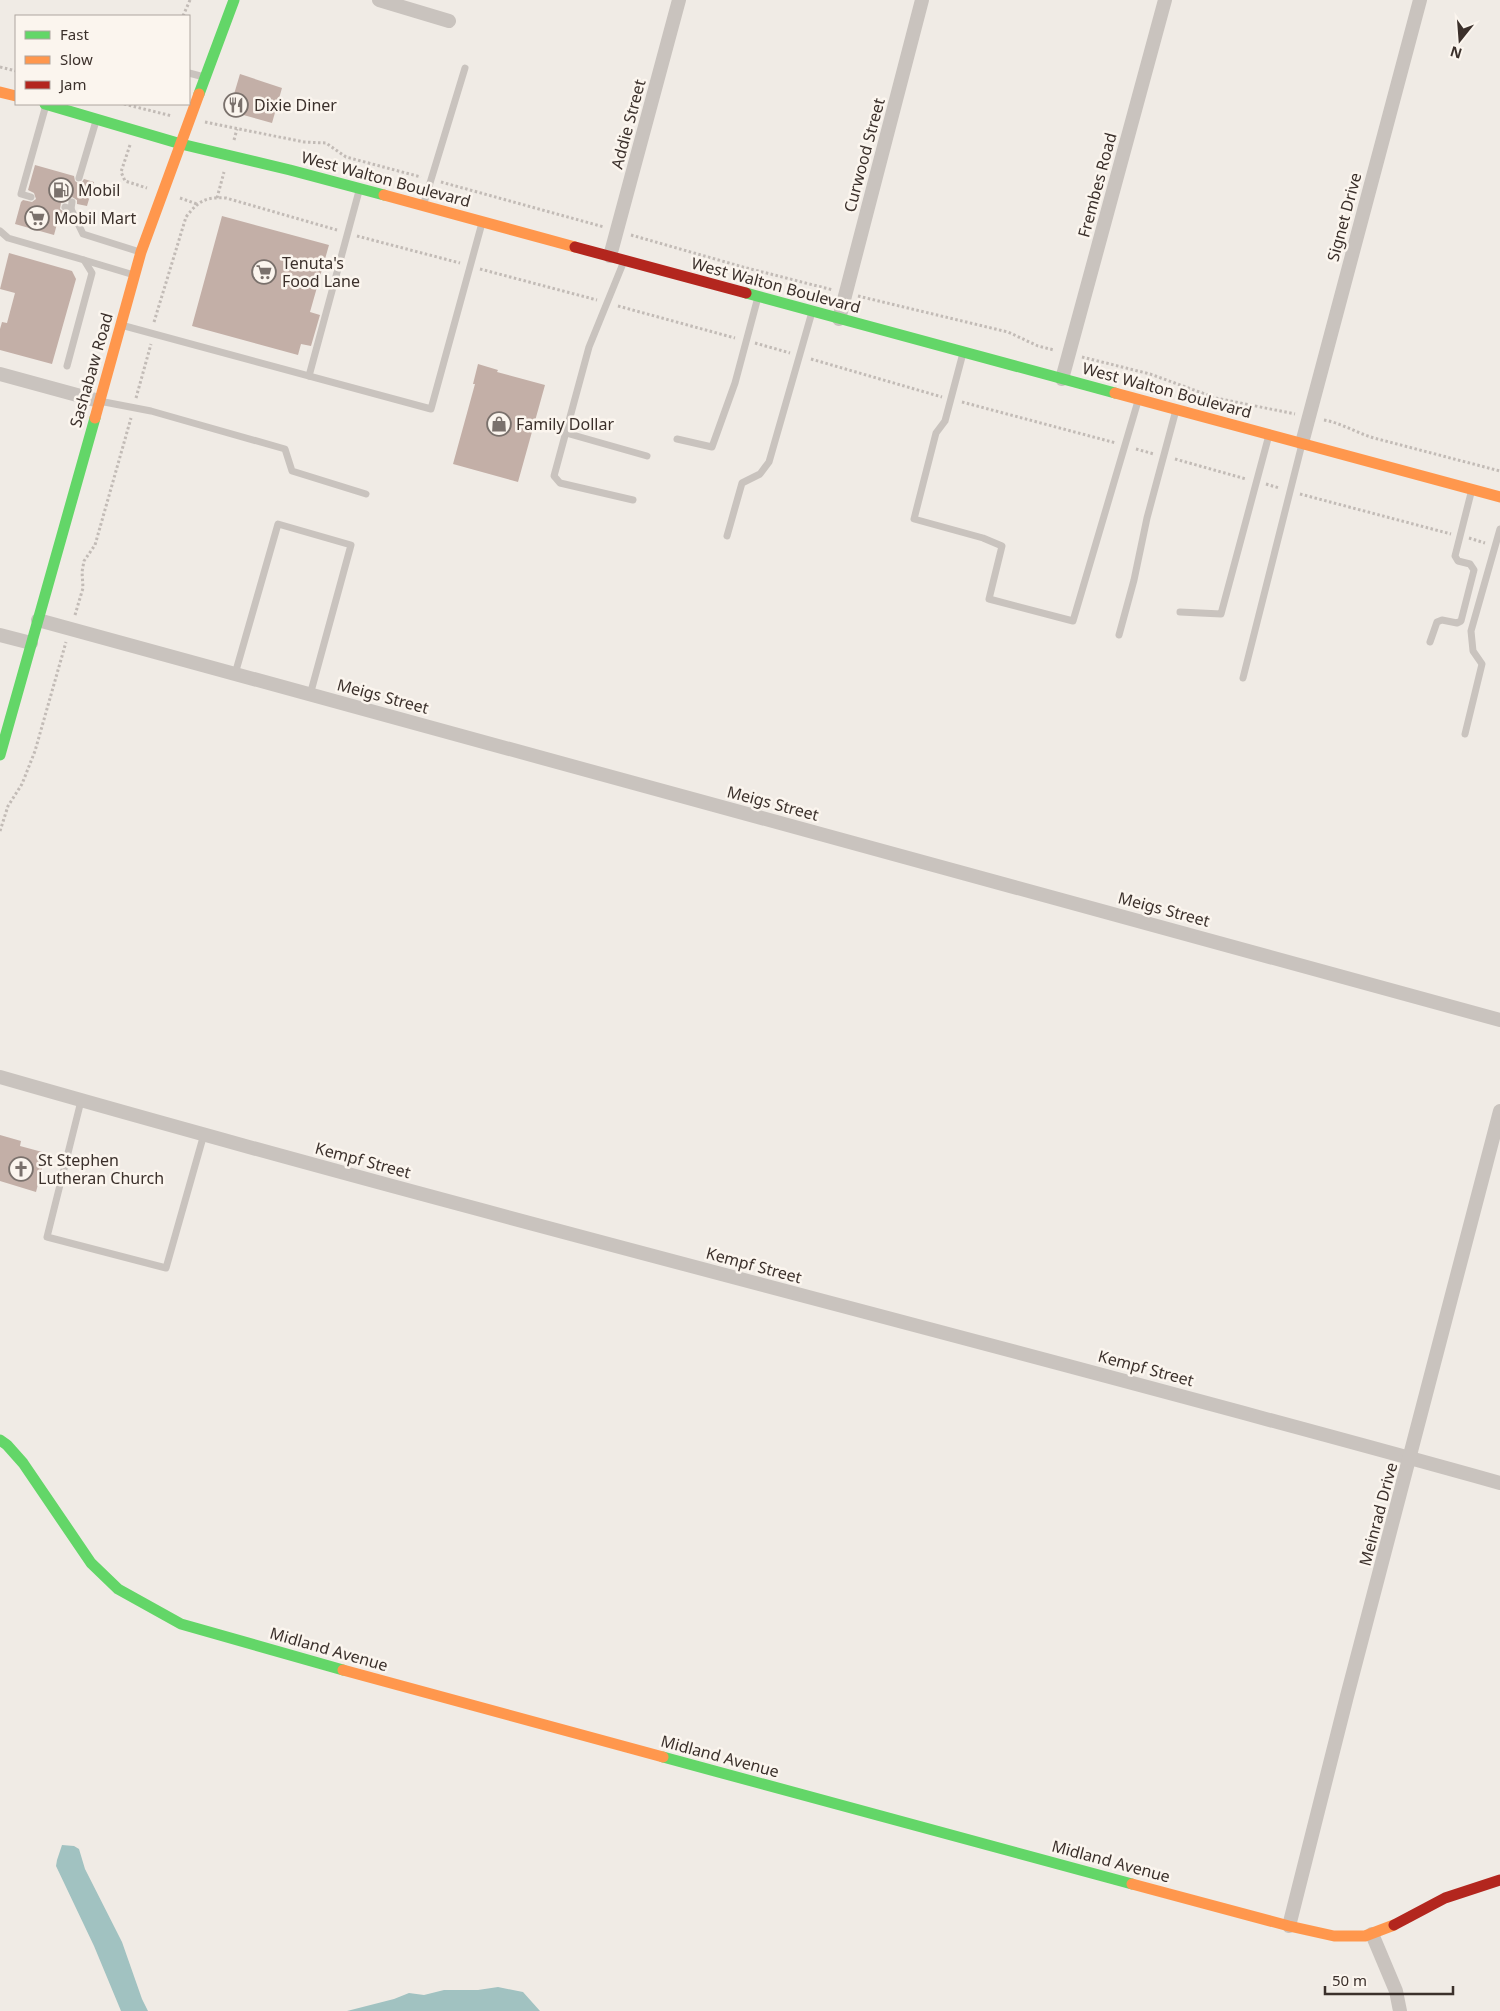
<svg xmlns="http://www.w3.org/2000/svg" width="1500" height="2011" font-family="'Noto Sans',sans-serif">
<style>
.water{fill:#a1c2c1}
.building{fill:#c3afa7}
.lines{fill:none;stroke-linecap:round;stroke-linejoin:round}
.path{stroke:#c2bbb6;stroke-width:3;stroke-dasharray:2.5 2.5;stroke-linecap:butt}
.lane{stroke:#c9c3be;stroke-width:7}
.street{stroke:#c9c3be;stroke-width:14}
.fast{stroke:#63d668;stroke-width:11}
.slow{stroke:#ff974d;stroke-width:11}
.jam{stroke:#b3261e;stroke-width:11}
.labels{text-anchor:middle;stroke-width:5;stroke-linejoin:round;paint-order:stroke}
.poi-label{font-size:16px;fill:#3b302b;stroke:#fbf5ee;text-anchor:start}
.street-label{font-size:16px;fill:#3b302b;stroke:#fbf5ee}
</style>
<rect width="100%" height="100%" fill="#f0ebe5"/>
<g class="water">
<polygon points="62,1845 74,1846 79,1849 85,1869 122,1942 142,1999 148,2011 121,2011 94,1946 56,1866 57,1860"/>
<polygon points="498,1987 523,1992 540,2011 347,2011 394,1999 409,1993 424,1995 444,1990 478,1990"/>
</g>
<g class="building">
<polygon points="240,74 282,88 272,123 229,111"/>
<polygon points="35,165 74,176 75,181 78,183 82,182 84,179 94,182 87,206 77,204 77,200 72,197 68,198 66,202 61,203 60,209 64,212 63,214 60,213 54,235 15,224 21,202 23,200 32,202 36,199 34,193 28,190"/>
<polygon points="222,216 329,245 310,312 320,315 311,346 301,344 298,355 192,326"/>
<polygon points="9,253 72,271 76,279 52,364 0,350 0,329 2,322 7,323 15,293 0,289"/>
<polygon points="478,364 498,370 497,372 545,385 518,482 453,464 475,384 473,384"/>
<polygon points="0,1135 21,1141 20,1146 46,1153 36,1192 0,1181"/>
</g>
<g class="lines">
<g class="path">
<polyline points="183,16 190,0"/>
<polyline points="0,67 16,71"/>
<polyline points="124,104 172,116"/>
<polyline points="205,122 304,142 326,143 346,157 421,177"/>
<polyline points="234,140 237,129"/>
<polyline points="130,145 121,172 125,181 147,188"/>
<polyline points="441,182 604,227"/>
<polyline points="180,198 197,204"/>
<polyline points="217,198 224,172"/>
<polyline points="631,235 743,267 833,290"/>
<polyline points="357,236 460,263"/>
<polyline points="480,269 597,300"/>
<polyline points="858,296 1008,332 1038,346 1054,350"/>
<polyline points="618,306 735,338"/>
<path d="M154,322L186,217C199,200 206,197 226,198L337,230"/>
<polyline points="755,343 790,353"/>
<polyline points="1082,357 1150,374 1216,398 1295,414"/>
<polyline points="811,359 942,397"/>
<polyline points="136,398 151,344"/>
<polyline points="962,402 1116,443"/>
<path d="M1324,420C1341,423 1357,433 1374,438L1500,471"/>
<polyline points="1136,449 1154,454"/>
<polyline points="1175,459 1246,479"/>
<polyline points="1266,484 1279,488"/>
<polyline points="1300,494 1451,534"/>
<polyline points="1469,538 1485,543"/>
<polyline points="75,615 83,588 82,572 84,561 95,545 131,418"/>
<polyline points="0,831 8,806 22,784 35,751 66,642"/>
</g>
<g class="lane">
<polyline points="189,73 204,77"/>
<polyline points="79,178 96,121"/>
<polyline points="31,197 21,194 46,105"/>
<polyline points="423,206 465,68"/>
<polyline points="65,207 71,209 72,202"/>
<polyline points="71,209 83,234 140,252"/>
<polyline points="0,231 8,238 84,260 92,273 67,366"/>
<polyline points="84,260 134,275"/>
<polyline points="624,261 589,347 554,476 560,483 633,500"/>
<polyline points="121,325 431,409 482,223"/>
<polyline points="963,353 945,421 936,433 914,519 983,538 1002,546 989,599 1073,621 1138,401"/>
<polyline points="309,376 359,191"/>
<polyline points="99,401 151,411 285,449 292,471 366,494"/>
<polyline points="566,433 647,456"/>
<polyline points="677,439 712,447 735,383 758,297"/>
<polyline points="727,536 742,483 760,474 769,462 812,312"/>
<polyline points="1180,612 1221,614 1269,435"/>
<polyline points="1119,635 1134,580 1147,518 1176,410"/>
<polyline points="1430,642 1437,622 1442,620 1457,623 1461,621 1474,570 1470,564 1458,561 1455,556 1472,489"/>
<polyline points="235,674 278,524 351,545 310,695"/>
<polyline points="1243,678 1302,444"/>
<polyline points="1465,734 1482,664 1473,651 1471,631 1500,529"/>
<polyline points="81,1101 47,1237 166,1268 204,1134"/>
</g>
<g class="street">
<polyline points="379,0 449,21"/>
<polyline points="610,256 679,0"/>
<polyline points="839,319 922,0"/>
<polyline points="0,374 99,401"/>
<polyline points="1062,379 1165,0"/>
<polyline points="1302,443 1420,0"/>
<polyline points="38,620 1500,1020"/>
<polyline points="0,635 31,643"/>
<path d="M0,1077C498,1220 1001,1344 1500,1483"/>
<polyline points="1289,1926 1347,1696 1500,1111"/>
<polyline points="1372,1934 1396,1991 1400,2011"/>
</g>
<g class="fast">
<polyline points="199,94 234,0"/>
<polyline points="45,104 181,144 290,170 384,195"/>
<polyline points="746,293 1115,393"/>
<polyline points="0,755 95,418"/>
<polyline points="0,1440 7,1445 23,1463 91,1563 118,1589 181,1624 343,1670"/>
<polyline points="663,1757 1132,1884"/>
</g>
<g class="slow">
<polyline points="0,92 16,96"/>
<polyline points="384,195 575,247"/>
<polyline points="1115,393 1500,497"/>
<polyline points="95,418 141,252 199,94"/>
<polyline points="343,1670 663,1757"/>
<polyline points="1132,1884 1289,1926 1334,1936 1365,1936 1394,1925"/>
</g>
<g class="jam">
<polyline points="575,247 746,293"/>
<polyline points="1394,1925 1445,1898 1500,1880"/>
</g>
</g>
<defs>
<g id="restaurant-ring" transform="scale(1.25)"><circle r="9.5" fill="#fbf5ee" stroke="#7a716c" stroke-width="1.5"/><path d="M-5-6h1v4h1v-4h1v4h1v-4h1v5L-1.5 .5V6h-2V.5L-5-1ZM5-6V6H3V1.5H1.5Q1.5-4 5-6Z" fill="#7a716c"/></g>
<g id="fuel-ring" transform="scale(1.25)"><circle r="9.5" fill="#fbf5ee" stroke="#7a716c" stroke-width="1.5"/><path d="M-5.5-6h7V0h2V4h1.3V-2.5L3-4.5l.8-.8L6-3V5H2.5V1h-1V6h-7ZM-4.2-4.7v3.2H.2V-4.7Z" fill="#7a716c"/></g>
<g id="supermarket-ring" transform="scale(1.25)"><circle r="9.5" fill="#fbf5ee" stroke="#7a716c" stroke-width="1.5"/><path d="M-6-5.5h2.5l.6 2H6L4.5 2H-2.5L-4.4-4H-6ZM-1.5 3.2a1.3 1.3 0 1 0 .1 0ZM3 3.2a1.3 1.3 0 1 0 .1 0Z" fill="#7a716c"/></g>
<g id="shop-ring" transform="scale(1.25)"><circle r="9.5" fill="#fbf5ee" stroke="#7a716c" stroke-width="1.5"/><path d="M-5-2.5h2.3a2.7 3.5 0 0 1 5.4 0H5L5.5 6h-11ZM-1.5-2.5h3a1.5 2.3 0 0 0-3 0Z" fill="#7a716c"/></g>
<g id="church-ring" transform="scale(1.25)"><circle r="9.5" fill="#fbf5ee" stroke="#7a716c" stroke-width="1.5"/><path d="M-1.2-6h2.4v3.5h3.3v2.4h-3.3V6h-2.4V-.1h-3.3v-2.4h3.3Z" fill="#7a716c"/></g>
</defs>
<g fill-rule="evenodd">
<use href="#restaurant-ring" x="236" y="105"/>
<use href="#fuel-ring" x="61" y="190"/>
<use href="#supermarket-ring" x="37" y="218"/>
<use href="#supermarket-ring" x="264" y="272"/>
<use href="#shop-ring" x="499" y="424"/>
<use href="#church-ring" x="21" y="1169"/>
</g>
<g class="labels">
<g class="poi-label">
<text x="254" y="111">Dixie Diner</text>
<text x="78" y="196">Mobil</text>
<text x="54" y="224">Mobil Mart</text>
<text x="282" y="269">Tenuta's<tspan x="282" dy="18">Food Lane</tspan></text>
<text x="516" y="430">Family Dollar</text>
<text x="38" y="1166">St Stephen<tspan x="38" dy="18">Lutheran Church</tspan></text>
</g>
<g class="street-label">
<text transform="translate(628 124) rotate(-75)" y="6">Addie Street</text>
<text transform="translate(864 155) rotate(-75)" y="6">Curwood Street</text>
<text transform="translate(386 179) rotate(15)" y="6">West Walton Boulevard</text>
<text transform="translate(1097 185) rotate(-75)" y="6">Frembes Road</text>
<text transform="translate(1344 217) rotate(-75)" y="6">Signet Drive</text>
<text transform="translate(776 285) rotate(15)" y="6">West Walton Boulevard</text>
<text transform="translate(91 370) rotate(-74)" y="6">Sashabaw Road</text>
<text transform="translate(1167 390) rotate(15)" y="6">West Walton Boulevard</text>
<text transform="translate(383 696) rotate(15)" y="6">Meigs Street</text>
<text transform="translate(773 803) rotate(15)" y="6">Meigs Street</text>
<text transform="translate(1164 909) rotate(15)" y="6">Meigs Street</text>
<text transform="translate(363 1160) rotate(15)" y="6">Kempf Street</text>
<text transform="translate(754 1265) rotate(15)" y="6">Kempf Street</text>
<text transform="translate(1146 1368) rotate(15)" y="6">Kempf Street</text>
<text transform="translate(1378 1514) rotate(-75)" y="6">Meinrad Drive</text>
<text transform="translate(329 1649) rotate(16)" y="6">Midland Avenue</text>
<text transform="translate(720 1756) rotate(15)" y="6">Midland Avenue</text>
<text transform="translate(1111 1861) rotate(15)" y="6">Midland Avenue</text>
</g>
</g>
<rect x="15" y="15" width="175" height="90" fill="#fbf5ee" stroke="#aea6a0"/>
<rect x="25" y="31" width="25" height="8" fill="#63d668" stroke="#aea6a0"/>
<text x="60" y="40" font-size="15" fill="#3b302b">Fast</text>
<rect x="25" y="56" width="25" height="8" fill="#ff974d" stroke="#aea6a0"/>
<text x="60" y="65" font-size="15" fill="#3b302b">Slow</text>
<rect x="25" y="81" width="25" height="8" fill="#b3261e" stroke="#aea6a0"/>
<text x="60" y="90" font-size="15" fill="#3b302b">Jam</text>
<g transform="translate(1460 40) rotate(197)" stroke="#fbf5ee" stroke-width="4" paint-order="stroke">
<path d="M0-4L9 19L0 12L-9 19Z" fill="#3b302b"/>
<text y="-8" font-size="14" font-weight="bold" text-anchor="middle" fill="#3b302b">N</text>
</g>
<path d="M1325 1986v8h128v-8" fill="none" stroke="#3b302b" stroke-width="2.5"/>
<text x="1332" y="1986" font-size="15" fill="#3b302b" stroke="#fbf5ee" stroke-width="4" paint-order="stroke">50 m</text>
</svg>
